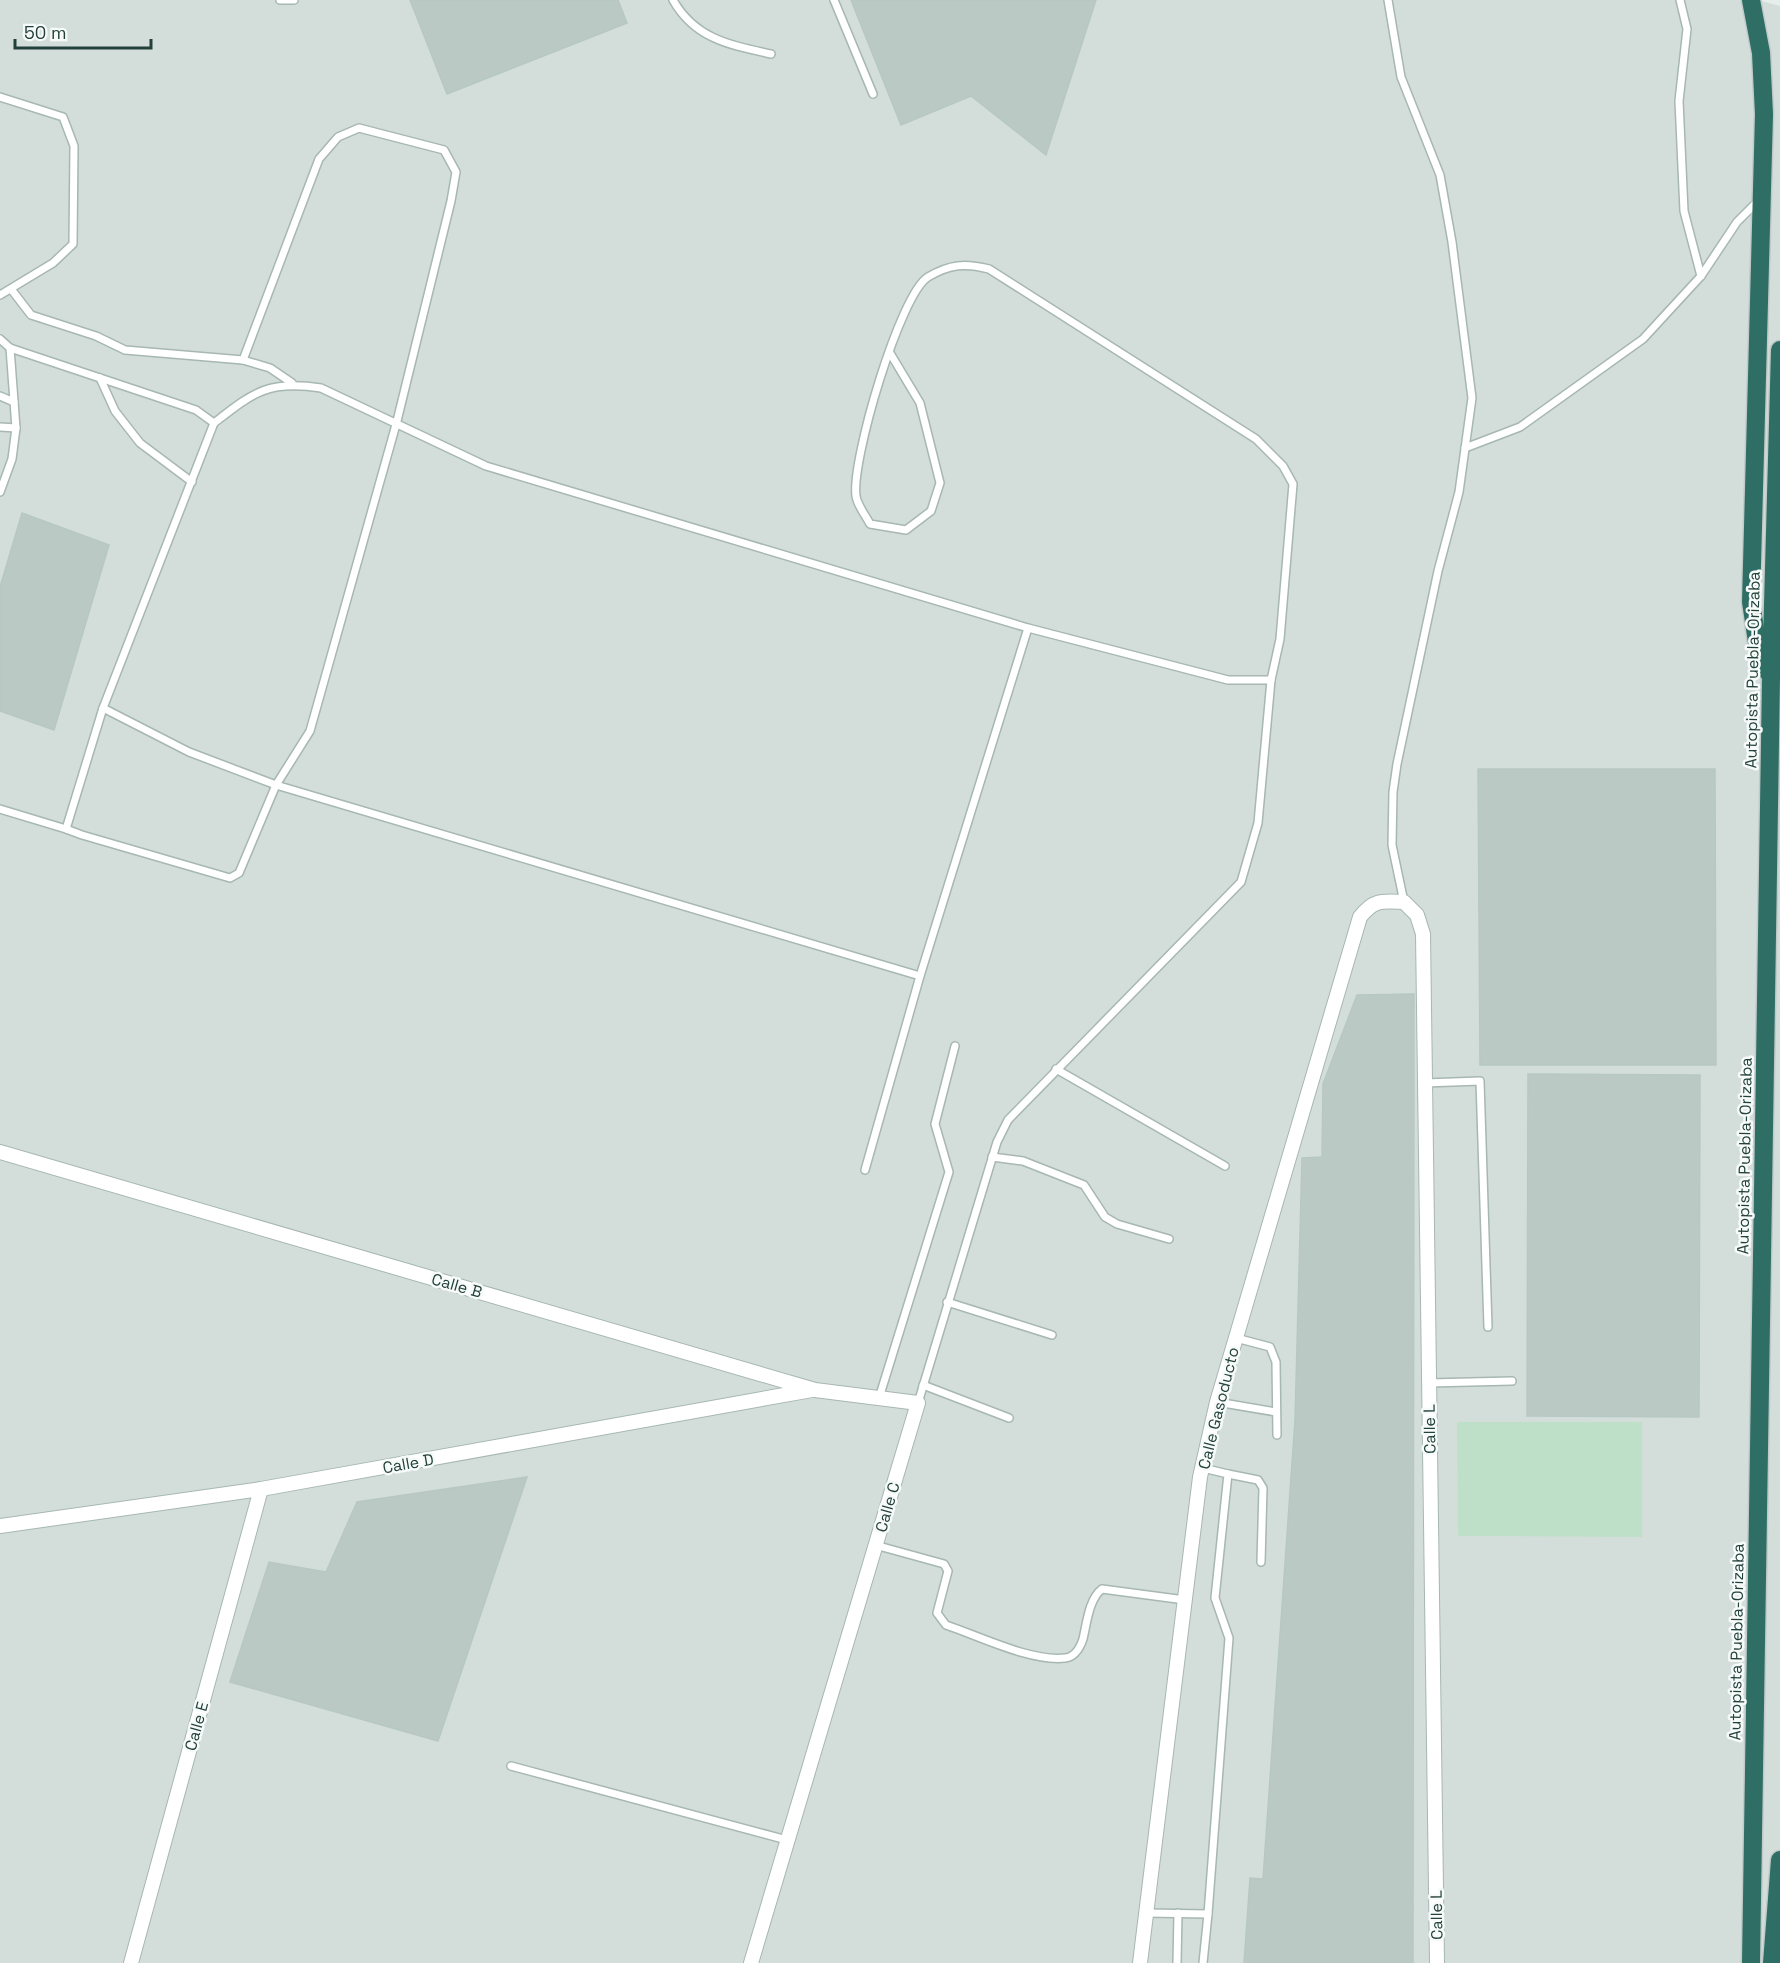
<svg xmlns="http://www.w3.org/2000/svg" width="1780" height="1963" font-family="'Space Grotesk',sans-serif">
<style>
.built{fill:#d3deda}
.green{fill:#bee0c9}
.building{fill:#bac9c4;stroke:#b7c8c2;stroke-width:1.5}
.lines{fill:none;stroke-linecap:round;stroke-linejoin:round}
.service-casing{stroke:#a7b7b3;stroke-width:10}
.minor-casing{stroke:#a7b7b3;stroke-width:16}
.motorway-casing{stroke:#c1cac8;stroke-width:21}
.service{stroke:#fff;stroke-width:7}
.minor{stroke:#fff;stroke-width:14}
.motorway{stroke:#2e6e64;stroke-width:18}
.labels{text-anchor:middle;stroke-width:5;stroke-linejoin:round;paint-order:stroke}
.street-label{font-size:16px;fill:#23413b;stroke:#f6faf8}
</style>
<rect width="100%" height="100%" fill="#e5eeeb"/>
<polygon class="built" points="0,0 1758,0 1780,6 1780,1963 0,1963"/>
<polygon class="green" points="1457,1422 1642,1422 1642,1537 1458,1536"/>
<g class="building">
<polygon points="410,0 618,0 627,23 447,94"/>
<polygon points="851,0 1096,0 1046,155 971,96 901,125"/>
<polygon points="22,513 109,545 54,730 0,711 0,587"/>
<polygon points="1478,769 1715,769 1716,1065 1480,1065"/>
<polygon points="1414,994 1413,1963 1244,1963 1250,1878 1263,1879 1295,1420 1302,1158 1322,1157 1323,1084 1357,995"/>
<polygon points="1528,1074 1700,1075 1699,1417 1527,1416"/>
<polygon points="527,1477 438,1741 230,1682 269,1562 326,1572 357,1502"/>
</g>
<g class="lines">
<g class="service-casing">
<g id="service">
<polyline points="280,0 294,0"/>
<path d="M673,0C695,39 730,45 771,54"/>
<polyline points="834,0 873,94"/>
<polyline points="1388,0 1401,77 1440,175 1452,242 1472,398 1459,492 1438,571 1397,764 1393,792 1392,845 1404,902"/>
<polyline points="1680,0 1687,29 1679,101 1684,211 1701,276"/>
<polyline points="0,97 63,117 74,146 73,244 53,263 0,295"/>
<polyline points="11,289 31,315 96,336 125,350 243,360 270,368 292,383"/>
<polyline points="0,339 10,348 196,410 214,423 103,708 189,752 276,785 310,731 397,421 451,201 456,172 444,150 359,128 338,137 319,159 243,360"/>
<polyline points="100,378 115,411 140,443 192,482"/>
<polyline points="0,396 14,402"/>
<path d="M214,423C254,392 268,380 321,388L486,466L1028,628L1228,680H1271L1280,639L1293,484L1283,466L1256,439L989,269C965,263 950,264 928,277C900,294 851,461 856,496C857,505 866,516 870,524L906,530L931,511L940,483L920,403L890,353"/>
<polyline points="0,427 16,428"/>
<polyline points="1465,448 1520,427 1643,339 1701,276 1737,222 1758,201"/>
<polyline points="0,492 12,459 16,428 10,348"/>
<polyline points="103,708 66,829 82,835 230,878 239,873 276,785 920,976"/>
<polyline points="0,809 66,829"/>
<polyline points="1056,1069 1225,1166"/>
<polyline points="1425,1083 1480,1081 1488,1327"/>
<polyline points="992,1157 1023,1161 1084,1185 1105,1217 1117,1224 1169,1239"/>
<polyline points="865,1170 920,976 1028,628"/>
<polyline points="947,1302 1052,1335"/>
<polyline points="1236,1338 1270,1347 1276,1362 1277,1435"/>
<polyline points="1429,1383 1512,1381"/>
<polyline points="923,1385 1009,1418"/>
<polyline points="879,1398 949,1172 935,1124 955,1046"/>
<polyline points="1217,1402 1276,1412"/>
<polyline points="918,1403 997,1142 1008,1120 1241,882 1258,823 1271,680"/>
<polyline points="1228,1474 1258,1480 1263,1488 1261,1562"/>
<path d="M875,1545L944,1564L948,1571L937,1613L946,1625C979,1636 1031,1662 1065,1658C1075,1657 1080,1648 1083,1639C1087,1622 1089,1599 1102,1589L1185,1600"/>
<polyline points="511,1766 787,1840"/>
<polyline points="1146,1913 1208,1914 1229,1638 1215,1598 1228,1474 1203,1468"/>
<polyline points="1177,1963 1178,1913"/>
<polyline points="1203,1963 1208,1914"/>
</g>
</g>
<g class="minor-casing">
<g id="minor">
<polyline points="0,1152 815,1390 918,1403 751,1963"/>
<polyline points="0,1526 261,1489 812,1390"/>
<polyline points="131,1963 261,1489"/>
<path d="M1140,1963L1200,1477L1217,1402L1360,917C1374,899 1382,901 1404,902L1417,915L1423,934L1437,1963"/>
</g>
</g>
<g class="motorway-casing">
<g id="motorway">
<polyline points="1751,0 1761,53 1764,114 1751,602 1757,642 1768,672"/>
<polyline points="1751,1963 1771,678 1780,350"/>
<polyline points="1772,1963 1780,1860"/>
</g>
</g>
<use href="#service" class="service"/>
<use href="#minor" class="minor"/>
<use href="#motorway" class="motorway"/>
</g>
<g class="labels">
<g class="street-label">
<text transform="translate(1752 670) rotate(-89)" y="6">Autopista Puebla-Orizaba</text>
<text transform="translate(1744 1156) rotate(-89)" y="6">Autopista Puebla-Orizaba</text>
<text transform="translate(457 1285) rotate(16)" y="6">Calle B</text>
<text transform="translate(1218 1408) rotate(-76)" y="6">Calle Gasoducto</text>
<text transform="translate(1429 1429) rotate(-91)" y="6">Calle L</text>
<text transform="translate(408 1463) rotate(-10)" y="6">Calle D</text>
<text transform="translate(887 1507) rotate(-74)" y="6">Calle C</text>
<text transform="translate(1736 1642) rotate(-89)" y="6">Autopista Puebla-Orizaba</text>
<text transform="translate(196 1726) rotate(-75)" y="6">Calle E</text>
<text transform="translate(1436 1915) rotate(-91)" y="6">Calle L</text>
</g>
</g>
<path d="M15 39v9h136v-9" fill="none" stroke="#23413b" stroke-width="3"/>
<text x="24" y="39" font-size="18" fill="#23413b" stroke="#f6faf8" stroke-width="4.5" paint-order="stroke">50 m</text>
</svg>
